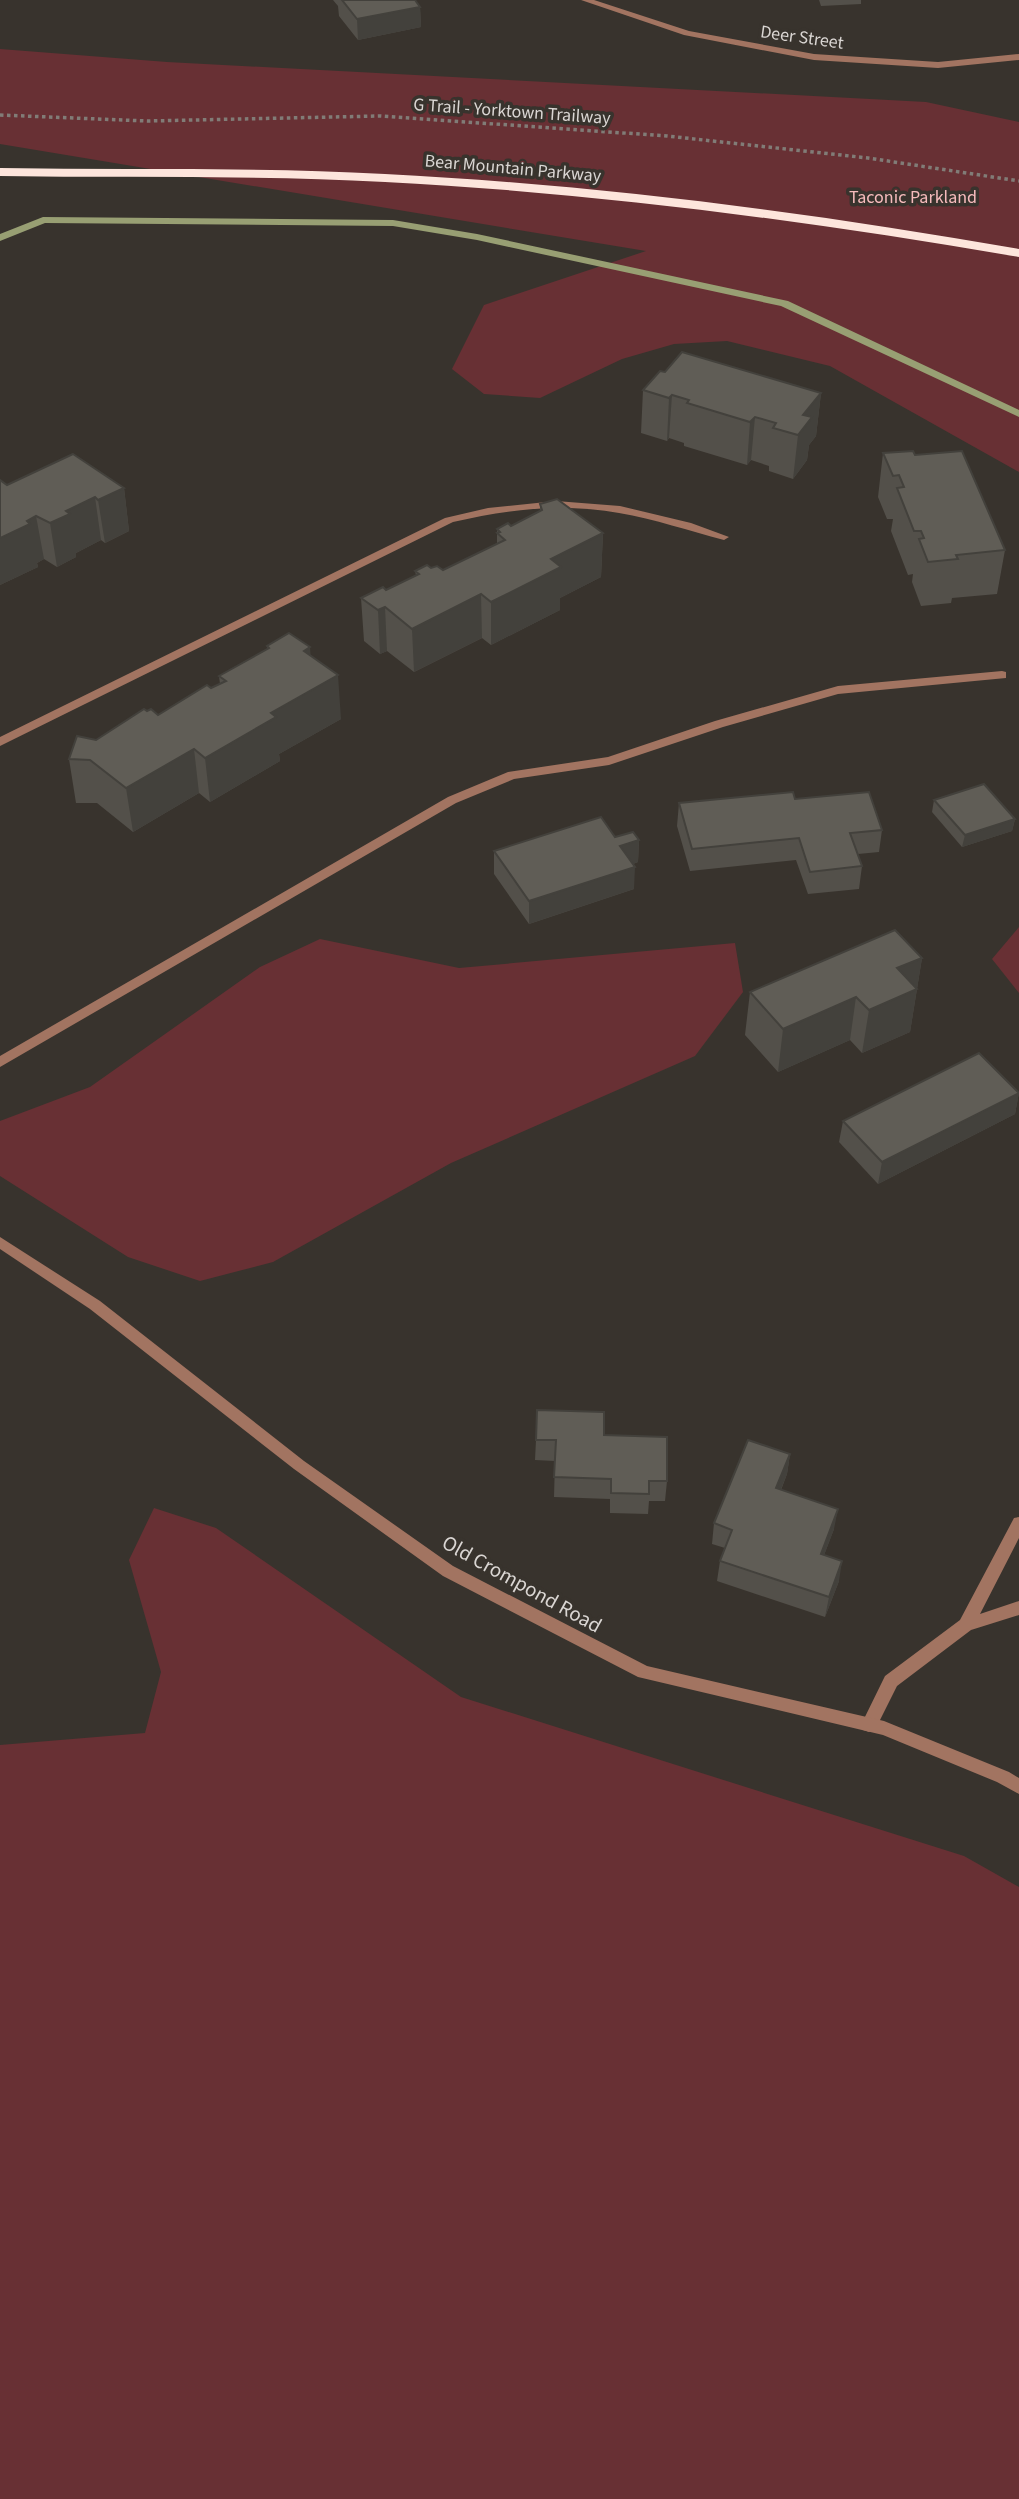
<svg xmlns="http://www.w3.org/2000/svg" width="1019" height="2499" font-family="'Source Sans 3',sans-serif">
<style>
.green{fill:#683034}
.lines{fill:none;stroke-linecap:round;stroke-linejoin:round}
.stream{fill:#989f73;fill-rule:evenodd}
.path{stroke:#817c77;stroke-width:3.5;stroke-dasharray:3.5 3.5;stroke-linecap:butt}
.lane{fill:#a27461;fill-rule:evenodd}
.street{fill:#a27461;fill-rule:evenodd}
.highway{fill:#fde5dc;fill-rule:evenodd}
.wall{fill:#53504a}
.shaded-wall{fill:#43413c}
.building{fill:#605d56;stroke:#43413c;stroke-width:2}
.labels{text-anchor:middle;stroke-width:7;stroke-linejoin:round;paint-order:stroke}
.far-street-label{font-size:18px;fill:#dad6d3;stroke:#38332d}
.far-park-label{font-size:18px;fill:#f6bbbc;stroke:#38332d}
.street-label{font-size:21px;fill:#dad6d3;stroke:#38332d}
</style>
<rect width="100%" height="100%" fill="#38332d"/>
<g class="green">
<polygon points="0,49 167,62 926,102 1019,122 1019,472 830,366 727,341 674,344 622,359 540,398 484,394 452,369 484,305 646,251 0,144"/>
<polygon points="1019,927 1019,993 992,959"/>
<polygon points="320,939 459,968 735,943 743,992 695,1056 451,1163 273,1262 200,1281 128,1257 0,1176 0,1121 90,1087 260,967"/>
<polygon points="154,1508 216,1528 461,1697 964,1856 1019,1887 1019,2499 0,2499 0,1745 145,1733 161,1672 129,1560"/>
</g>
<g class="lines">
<polygon class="stream" points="43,217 393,220 477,234 788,301 1019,410 1019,417 781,306 477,240 393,226 45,223 0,241 0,234"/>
<polyline class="path" points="0,115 147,121 380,116 667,136 868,158 1019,181"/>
<g class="lane">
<path d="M556,501L620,506L691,523L729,537L724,540C689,531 655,519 619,513C562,503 508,509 453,522L0,746V737L445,518L488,508Z"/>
<polygon points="1019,1517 1019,1538 980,1614 1019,1601 1019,1615 971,1630 897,1686 875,1730 869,1732 863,1730 861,1725 885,1676 960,1620 1014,1518"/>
</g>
<g class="street">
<polygon points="581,0 594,0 689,31 814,54 938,62 1019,54 1019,60 938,68 814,60 684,35"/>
<polygon points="1002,671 1006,672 1006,678 838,694 723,727 609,765 514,779 456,803 0,1067 0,1056 448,797 508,772 608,757 715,721 838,686"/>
<polygon points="0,1237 100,1301 304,1461 453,1566 647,1666 884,1721 1009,1772 1019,1778 1019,1794 997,1782 883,1735 638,1677 443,1576 294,1469 90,1309 0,1249"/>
</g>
<path class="highway" d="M0,168C128,170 257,167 385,174C598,185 809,212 1019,249V257C809,221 598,193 385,182C257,175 128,178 0,176Z"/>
</g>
<g class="wall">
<polygon points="333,0 415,0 420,7 421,27 358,40 339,16 338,6"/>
<polygon points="819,0 861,0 861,4 821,6"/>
<polygon points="643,390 821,393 816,436 809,445 807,460 793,479 769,471 769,466 751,460 747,465 684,446 684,443 669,438 667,441 641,433"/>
<polygon points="883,453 915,455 1005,550 997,594 952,598 951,603 921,606 912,582 913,574 908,575 891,531 893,519 887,519 878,497"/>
<polygon points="0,480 7,485 124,488 129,531 105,543 101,540 76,553 76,557 57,567 44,559 37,563 38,567 0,585"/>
<polygon points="540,504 603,533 601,577 560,598 560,610 491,645 482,638 414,672 387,651 380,654 364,641 361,598 386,590 416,575 415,571 431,568 443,570 497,544 497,529 511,526 540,512"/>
<polygon points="267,646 310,647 310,655 341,719 279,754 280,761 210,802 199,793 133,832 97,803 76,803 69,759 96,740 147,711 158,715 220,684 219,676 267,649"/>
<polygon points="795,799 882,830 879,852 858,854 862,866 859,889 808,894 796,860 690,871 677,826 679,803"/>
<polygon points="934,800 1015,819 1012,831 962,847 932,812"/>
<polygon points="615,837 639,840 638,862 633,864 634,889 529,924 494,874 494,851"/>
<polygon points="922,958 910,1032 862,1053 850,1040 778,1072 745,1035 750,992"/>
<polygon points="1019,1092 1015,1114 878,1184 839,1142 843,1121"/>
<polygon points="604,1435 667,1481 665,1501 649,1501 648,1514 610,1513 610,1499 554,1497 555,1461 535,1460 536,1440"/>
<polygon points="790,1454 787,1474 781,1490 834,1529 824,1555 839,1581 825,1617 717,1581 720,1561 725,1548 712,1544 714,1523"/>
</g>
<g class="shaded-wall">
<polygon points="420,7 421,27 358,40 357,19"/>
<polygon points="821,393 816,436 809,445 807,460 793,479 798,435 803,415"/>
<polygon points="672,395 669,438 667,441 669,398"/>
<polygon points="755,417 751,460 747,465 750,422"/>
<polygon points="124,488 129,531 105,543 98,500"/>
<polygon points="95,497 101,540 76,553 76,557 57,567 50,523 66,511"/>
<polygon points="36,516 44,559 37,563 38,567 0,585 0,538 27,521"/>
<polygon points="603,533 601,577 560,598 560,610 491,645 491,602 551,559"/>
<polygon points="481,594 482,638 414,672 412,629"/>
<polygon points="385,607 387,651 380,654 378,610"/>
<polygon points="310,647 313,689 338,675 341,719 279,754 280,761 210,802 205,758 304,651"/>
<polygon points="194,749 199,793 133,832 126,788"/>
<polygon points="1015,819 1012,831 962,847 965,835"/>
<polygon points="639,840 638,862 619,869 620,846"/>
<polygon points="635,867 634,889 529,924 529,901"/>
<polygon points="922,958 910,1032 862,1053 869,1010 897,968"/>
<polygon points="856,997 850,1040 778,1072 783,1029"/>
<polygon points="1019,1093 1015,1114 878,1184 882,1162"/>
<polygon points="790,1454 787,1474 773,1509 776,1488"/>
<polygon points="838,1509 834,1529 817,1574 821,1554"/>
<polygon points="842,1561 839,1581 825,1617 829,1597"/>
</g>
<g class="building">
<polygon points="342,0 415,0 420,7 357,19"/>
<polygon points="682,352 821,393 803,415 812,417 798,435 773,428 776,423 755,417 750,422 687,403 689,400 672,395 669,398 643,390 660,371 665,372"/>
<polygon points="913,451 915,455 962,451 1005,550 956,555 958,559 928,562 919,539 924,538 921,531 914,531 897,488 904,487 899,475 893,476 883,453"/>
<polygon points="73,454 124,488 98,500 95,497 66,511 70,514 50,523 36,516 27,521 30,524 0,538 0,480 7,485"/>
<polygon points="557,499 603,533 551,559 561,567 491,602 481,594 412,629 385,607 378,610 361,598 383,587 386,590 419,574 415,571 427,565 431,568 437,566 443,570 505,540 497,533 500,532 497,529 508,523 511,526 542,510 540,504"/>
<polygon points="289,633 310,647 304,651 338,675 271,713 276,717 205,758 194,749 126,788 90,760 69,759 77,736 96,740 144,709 147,711 151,709 158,715 207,685 211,688 226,681 219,676 269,648 267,646"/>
<polygon points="984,784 1015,819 965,835 934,800"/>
<polygon points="793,792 795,799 869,792 882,830 850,833 862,866 810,872 799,838 692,849 679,803"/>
<polygon points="601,817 615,837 633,832 639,840 620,846 635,867 529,901 494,851"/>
<polygon points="895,930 922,958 897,968 917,989 869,1010 856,997 783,1029 750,992"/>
<polygon points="979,1053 1019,1093 882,1162 843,1121"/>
<polygon points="537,1410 604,1412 604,1435 667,1437 667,1481 649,1481 649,1494 611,1493 611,1479 554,1477 556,1440 536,1440"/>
<polygon points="748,1440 790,1454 776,1488 838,1509 821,1554 842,1561 829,1597 720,1561 732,1530 714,1523"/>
</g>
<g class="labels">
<g class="far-street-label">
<text transform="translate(802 37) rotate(8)" y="6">Deer Street</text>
<text transform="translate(512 111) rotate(4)" y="6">G Trail - Yorktown Trailway</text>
<text transform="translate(513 168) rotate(5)" y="6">Bear Mountain Parkway</text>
</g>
<g class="far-park-label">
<text x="913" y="203">Taconic Parkland</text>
</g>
<g class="street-label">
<text transform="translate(522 1584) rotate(29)" y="7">Old Crompond Road</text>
</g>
</g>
</svg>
